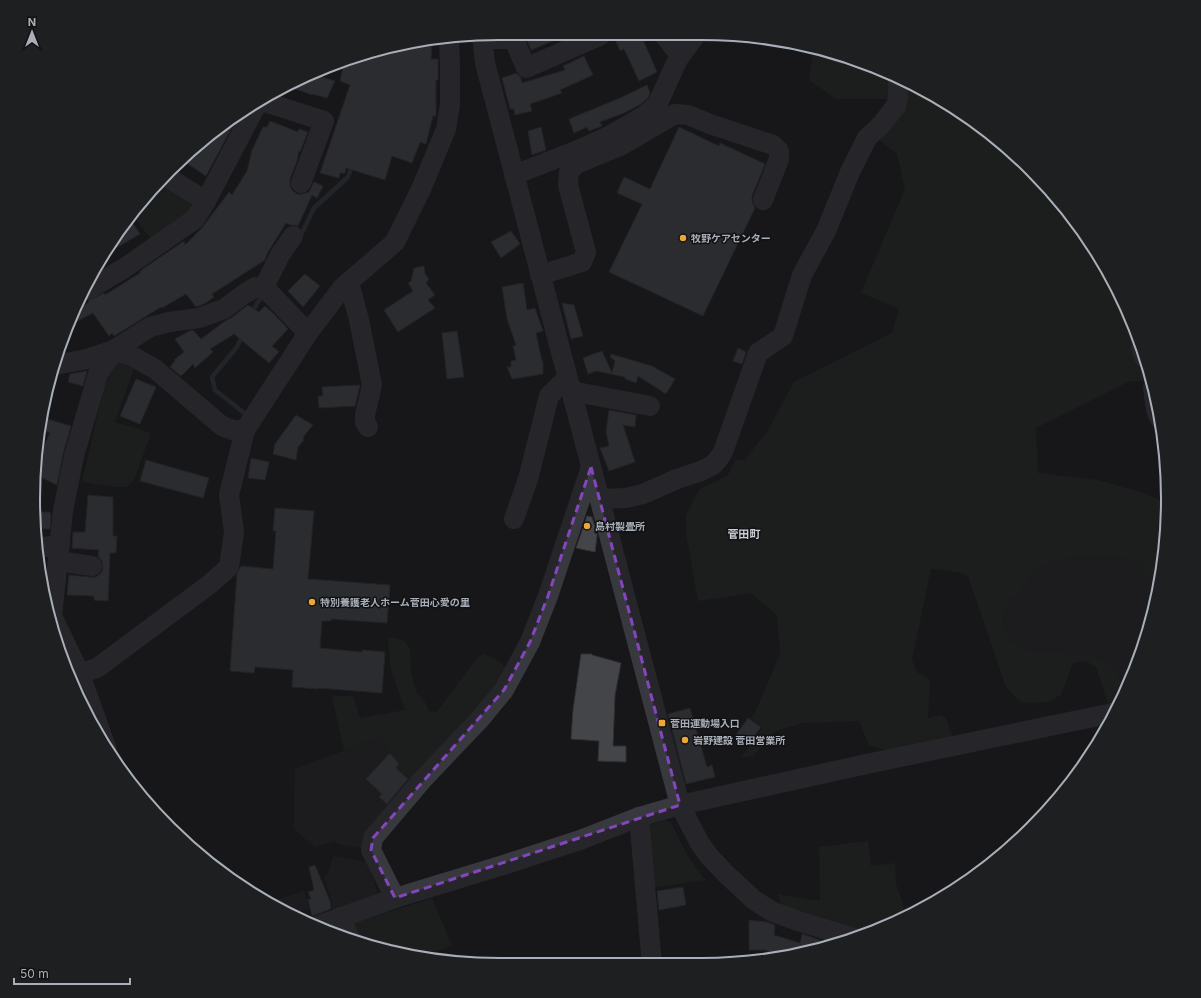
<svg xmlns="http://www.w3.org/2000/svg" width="1201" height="998" font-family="Inter,'Noto Sans JP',sans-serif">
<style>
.built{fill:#232326}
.green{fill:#1f271f}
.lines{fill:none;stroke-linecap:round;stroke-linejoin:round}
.stream{stroke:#2d373d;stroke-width:4.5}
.building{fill:#434549;stroke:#313135}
.minor{stroke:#38393e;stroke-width:20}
.marked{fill:none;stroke:#8446be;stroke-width:3;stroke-dasharray:8 5;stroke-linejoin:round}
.poi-dot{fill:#efa639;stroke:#121214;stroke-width:1.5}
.labels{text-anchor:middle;stroke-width:3;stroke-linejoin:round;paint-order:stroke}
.poi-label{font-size:10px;font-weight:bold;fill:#a9afb9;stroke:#121214;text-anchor:start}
.neighbourhood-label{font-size:11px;font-weight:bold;fill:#caced5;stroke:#121214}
.rim{fill:none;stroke:#a9afb9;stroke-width:2}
</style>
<rect width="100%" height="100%" fill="#171719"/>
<g class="built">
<polygon points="1079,556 1120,557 1141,565 1160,576 1159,590 1133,677 1126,689 1111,665 1094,655 1024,650 1011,642 1003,627 1004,611 1010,599 1020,593 1035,570 1057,561"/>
<polygon points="378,738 401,764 398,768 412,780 366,849 337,844 335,841 315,847 294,829 295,769"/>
<polygon points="333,856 367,862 379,897 332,913 332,902 324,876 328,874"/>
<polygon points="250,888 279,899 304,891 309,909 301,911 305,920 266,903 247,889"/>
</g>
<g class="green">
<polygon points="814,47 823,49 908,81 985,129 1032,170 1090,240 1132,319 1135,350 1148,381 1130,381 1036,428 1038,473 1098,480 1144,493 1164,502 1160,512 1158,533 1164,535 1160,579 1160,576 1145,576 1141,565 1120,557 1079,556 1057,561 1035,570 1020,593 1010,599 1004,611 1003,627 1011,642 1024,650 1094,655 1111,665 1126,689 1118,704 1109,707 1096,667 1086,661 1073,663 1061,695 1047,702 1022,703 1006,687 968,576 958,572 931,569 912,659 917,672 930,680 928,718 940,715 946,718 953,738 888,751 869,745 859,721 803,723 776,731 753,756 741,758 763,727 751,718 756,710 780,654 777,615 751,593 698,601 686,533 686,515 699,490 728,475 735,460 745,460 768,430 794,382 892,333 899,309 861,293 905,189 897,154 879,140 890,99 836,99 809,80"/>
<polygon points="164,181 199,203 189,216 152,240 133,216"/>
<polygon points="119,357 136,363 115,422 151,433 134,480 126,487 115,487 82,482 104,387"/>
<path d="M388,637L403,640L410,648L411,672L416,692L425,702L429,711L437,712L476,659L483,654C493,657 501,661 507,670L496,692L412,780L398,768L401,764L378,738L344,750L332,696H353L360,718L405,710L391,670Z"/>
<polygon points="665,820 671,823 686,853 701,875 706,880 645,889 641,828"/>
<polygon points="868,841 871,866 895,863 896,884 907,915 881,929 868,933 810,916 780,905 778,894 809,900 820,900 819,847"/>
<polygon points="432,898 452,946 425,955 354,941 352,924"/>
</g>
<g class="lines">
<g class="stream">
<polyline points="299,239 314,208 348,177 352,165"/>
<polyline points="252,313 257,303 264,294"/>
<polyline points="243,334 237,347 212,377 215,390 248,416"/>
</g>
</g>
<g class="building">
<polygon points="524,33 569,34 531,50"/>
<polygon points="624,35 641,35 657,72 639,81 624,49 620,51 615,39"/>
<polygon points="432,42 431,59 438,59 438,80 436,80 436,116 433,116 426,144 420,142 412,163 392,156 385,180 346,168 345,173 340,173 339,178 320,173 350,85 340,81 344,63 379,49"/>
<polygon points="584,56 593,75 560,90 562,93 530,104 532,111 515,115 514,109 510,109 502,78 516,73 521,78 522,83 565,70 563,66"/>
<polygon points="316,75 335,81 327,98 312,94 312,95 288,86"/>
<polygon points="647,85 650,93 648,98 641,104 624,113 600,122 602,126 589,131 587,127 574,133 569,119 620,98"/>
<polygon points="238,116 206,176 182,160 192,149"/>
<polygon points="270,121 298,132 299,129 308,132 300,152 299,151 297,161 290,179 290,185 292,190 297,194 303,194 309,192 314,182 323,186 317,198 312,195 298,226 294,225 290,225 286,223 268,252 265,260 212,294 214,297 206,303 196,307 186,294 162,308 161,307 114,336 112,333 109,336 93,313 70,325 77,310 89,302 88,301 104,293 105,295 140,273 140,271 184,241 185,245 202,228 229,192 232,195 247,171 252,150 263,127 267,127"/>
<polygon points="541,127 546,150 532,155 528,131"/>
<polygon points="679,127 719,146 720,143 765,164 752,196 752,202 755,208 703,316 609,272 642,204 617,193 624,177 650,189"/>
<polygon points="132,222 140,234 104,255 111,240 120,230"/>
<polygon points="511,231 520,244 501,258 491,242"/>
<polygon points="424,266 425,274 429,279 426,283 435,295 428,300 435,308 398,332 384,310 413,291 408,283 411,281 414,268"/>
<polygon points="305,274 320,286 303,307 288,291"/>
<polygon points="523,283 527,310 535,308 543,331 536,333 542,361 543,361 543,374 512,379 507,367 511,367 511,361 516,360 513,346 516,345 507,319 502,287"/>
<polygon points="562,303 574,305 583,336 571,339"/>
<polygon points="248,305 259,312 265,306 273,313 288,329 272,346 279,352 269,363 234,334 210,349 213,352 195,368 193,364 181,376 170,367 175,361 174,360 184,352 175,339 189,331 193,330 201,339 225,321 231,318"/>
<polygon points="457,331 464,377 447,379 442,333"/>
<polygon points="738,348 746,352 742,364 733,361"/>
<polygon points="602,351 612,373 615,361 610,357 611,354 652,366 675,379 666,394 638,376 636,383 625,379 625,377 596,371 588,374 583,358"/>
<polygon points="87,371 83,386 68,382 70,374"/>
<polygon points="136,379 156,387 140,424 120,416"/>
<polygon points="360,385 355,406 319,408 318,396 323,396 322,387"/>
<polygon points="609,410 636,415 635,427 623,425 635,462 609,471 600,448 609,446 606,432"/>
<polygon points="296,415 313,425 303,437 304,440 298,447 296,460 273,454 275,444"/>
<polygon points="44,418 71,426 63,454 57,485 34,474 35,466 50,433 42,430"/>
<polygon points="251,458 269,462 265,480 248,478"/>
<polygon points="146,460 209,478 203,498 140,481"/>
<polygon points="88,495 113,497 113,536 117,536 116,553 110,553 108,601 94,600 94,596 67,595 69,575 90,577 96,577 101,573 103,568 102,561 98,556 99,550 72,548 73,532 85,532"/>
<polygon points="275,508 314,511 308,579 390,585 387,623 331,619 331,621 322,621 320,648 362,652 362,650 385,652 382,693 318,688 318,689 292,687 293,670 255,667 254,673 230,671 237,574 241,566 273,569 276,531 273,531"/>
<polygon points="37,512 50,512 51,516 50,529 38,529"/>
<polygon points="587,516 592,517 595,527 594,533 597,534 597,536 595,552 576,548"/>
<polygon points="581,654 592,654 592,655 621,663 615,695 613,746 626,746 626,762 598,761 599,741 571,739 573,710"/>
<polygon points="690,708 707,767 712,765 715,777 686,784 668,714"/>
<polygon points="748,718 761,727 748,745 735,736"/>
<polygon points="390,753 399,764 396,768 408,779 387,804 379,797 382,794 366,779"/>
<polygon points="315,865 330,901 331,909 312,916 308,900 311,899 308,892 314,890 309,867"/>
<polygon points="683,887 686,905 659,910 657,891"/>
<polygon points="749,920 767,922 775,925 774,935 800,943 802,934 820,940 818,948 819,948 793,956 788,957 764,950 749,950"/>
</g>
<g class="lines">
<g class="minor">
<polyline points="482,35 485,63 680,805 699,842 709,856 726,874 754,900 773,912 801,922 854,938"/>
<polyline points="664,35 680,55"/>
<polyline points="482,39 514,39 526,68 601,35"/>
<polyline points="514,175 578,150 611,135 644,116 657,105 678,59 695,36"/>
<polyline points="167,177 206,201"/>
<polyline points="540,275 582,262 586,252 568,185 569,172 576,164 620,146 675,114 688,115 710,124 773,145 779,151 779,159 763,200"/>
<polyline points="349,282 359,320 372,385 365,415 365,422 368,427"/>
<polyline points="264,287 280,255 293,236"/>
<polyline points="87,290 123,269 195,219 206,201 259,100 324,121 301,183"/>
<polyline points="1141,348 1144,357"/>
<polyline points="55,365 87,359 114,350 132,356 155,369 222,426 233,430 245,430"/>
<polyline points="1153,388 1156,410 1160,419"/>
<polyline points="571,391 650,406"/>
<polyline points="600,499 626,498 643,494 677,479 701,471 713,465 719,458 723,452 758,353 783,336 802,275 826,231 850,172 867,138 881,125 896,106 898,98 898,77"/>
<polyline points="514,519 528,479 549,396 567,378"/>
<polyline points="39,546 45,547 60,545"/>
<polyline points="58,561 92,566"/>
<polyline points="50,616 52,616 80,674 107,750"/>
<polyline points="52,616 63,511 74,456 98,374 114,350 150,327 169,322 199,318 224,309 244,294 256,287 264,287 308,333"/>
<polyline points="69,677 97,668 210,584 229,567 234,532 229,495 245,430 308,333 342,288 395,242 422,187 446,129 450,105 450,68 449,40"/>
<polyline points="639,817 652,965"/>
<polyline points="395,898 371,850 373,838 423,779 480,719 504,690 530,642 548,596 591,467"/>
<polyline points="341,917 350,940"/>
<polyline points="318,926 395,898 500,866 580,840 639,817 680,805 876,762 1113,713"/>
</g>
</g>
<path d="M0 0H1201V998H0ZM591,467L680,805L395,898L371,850L373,838L504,690L530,642L548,596Z" fill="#171719" fill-opacity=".55" fill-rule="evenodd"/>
<path class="marked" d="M591,467L680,805L395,898L371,850L373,838L504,690L530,642L548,596Z"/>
<g class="poi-dot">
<circle cx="683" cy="238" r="4"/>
<circle cx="587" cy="526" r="4"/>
<circle cx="312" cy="602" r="4"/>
<rect x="658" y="719" width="8" height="8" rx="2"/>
<circle cx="685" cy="740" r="4"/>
</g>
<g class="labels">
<g class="poi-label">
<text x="691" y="242">牧野ケアセンター</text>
<text x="595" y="530">島村製畳所</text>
<text x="320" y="606">特別養護老人ホーム菅田心愛の里</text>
<text x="670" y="727">菅田運動場入口</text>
<text x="693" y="744">岩野建設 菅田営業所</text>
</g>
<g class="neighbourhood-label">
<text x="744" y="538">菅田町</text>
</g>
</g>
<path d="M0 0H1201V998H0ZM499 40H702A459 459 0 0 1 1161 499V499A459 459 0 0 1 702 958H499A459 459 0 0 1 40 499V499A459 459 0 0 1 499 40Z" fill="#1e1f21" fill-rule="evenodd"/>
<path class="rim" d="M499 40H702A459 459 0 0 1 1161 499V499A459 459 0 0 1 702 958H499A459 459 0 0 1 40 499V499A459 459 0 0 1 499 40Z"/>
<g transform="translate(32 32)" stroke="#121214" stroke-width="3" paint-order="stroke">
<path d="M0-3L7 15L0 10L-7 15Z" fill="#a9afb9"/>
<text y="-6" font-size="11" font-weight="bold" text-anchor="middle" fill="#a9afb9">N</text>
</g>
<path d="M14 978v6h116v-6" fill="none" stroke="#a9afb9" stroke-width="2"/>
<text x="20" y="978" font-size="12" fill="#a9afb9" stroke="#121214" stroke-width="3" paint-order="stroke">50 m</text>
</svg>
